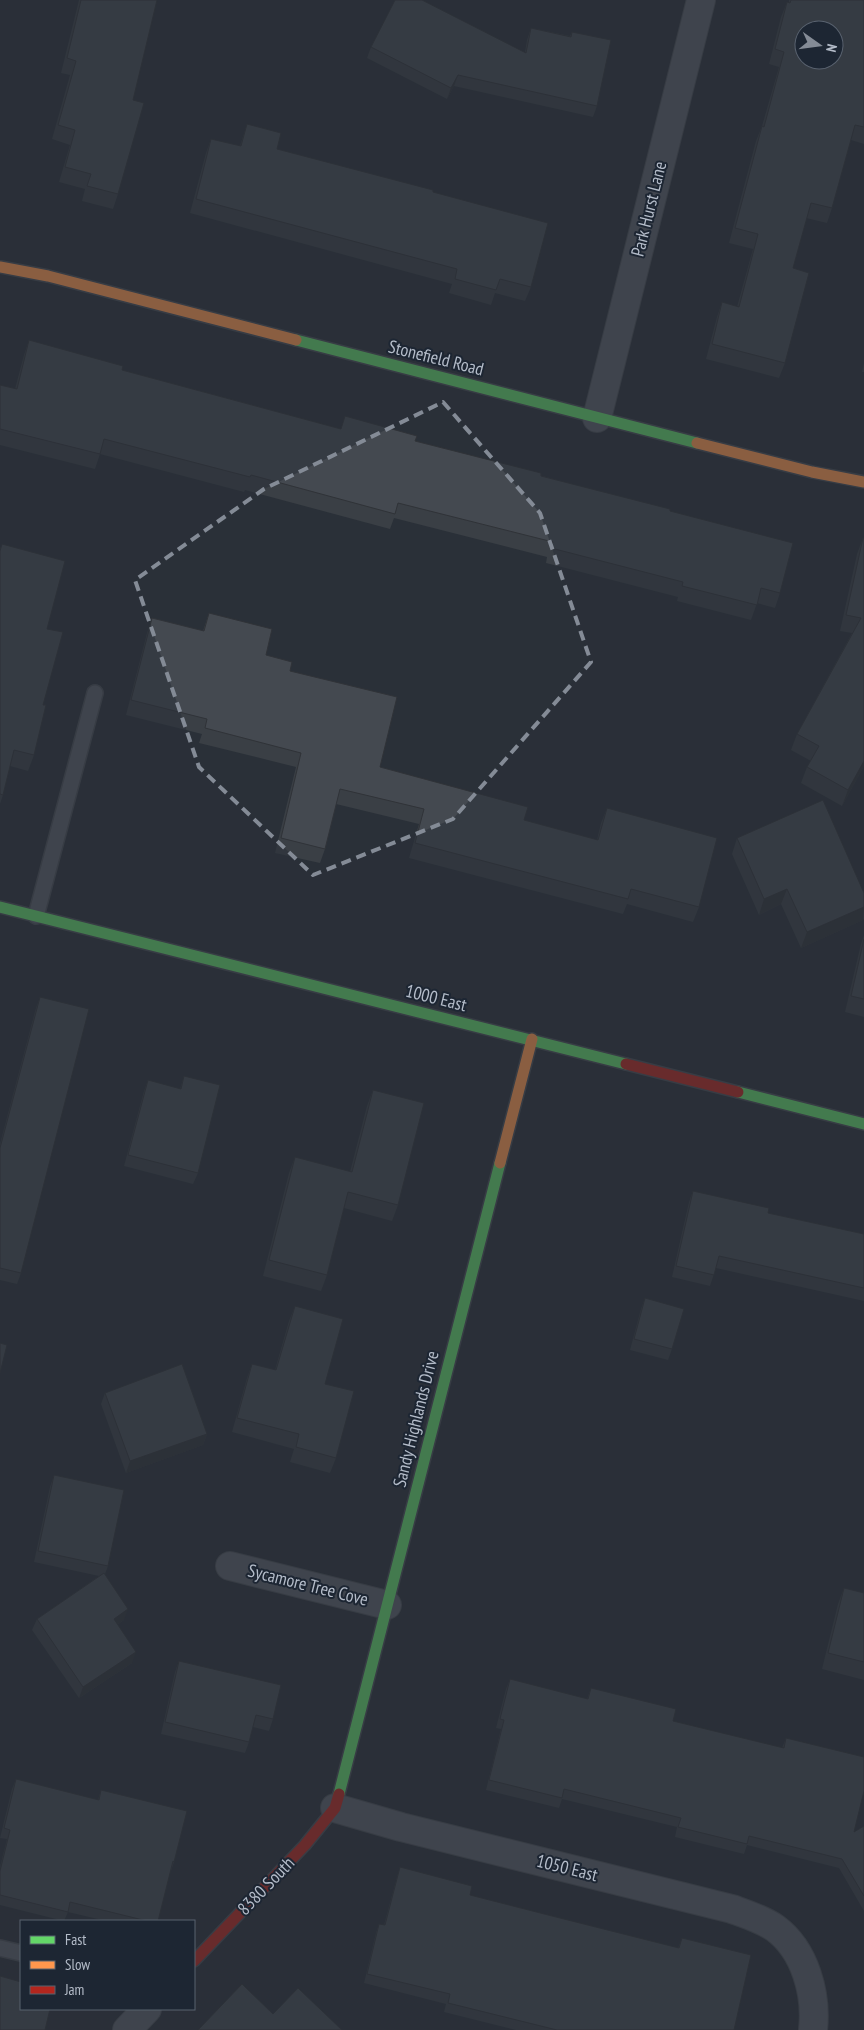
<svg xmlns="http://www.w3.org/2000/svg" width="864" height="2030" font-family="'PT Sans Narrow',sans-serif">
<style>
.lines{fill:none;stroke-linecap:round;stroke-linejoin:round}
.lane-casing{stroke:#484c53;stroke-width:18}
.street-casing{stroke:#484c53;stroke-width:30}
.fast-casing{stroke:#484c53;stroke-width:14}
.slow-casing{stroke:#484c53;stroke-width:14}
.jam-casing{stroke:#484c53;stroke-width:14}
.lane{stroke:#5a5e66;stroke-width:15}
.street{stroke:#5a5e66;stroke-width:28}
.fast{stroke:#63d668;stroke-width:11}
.slow{stroke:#ff974d;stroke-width:11}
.jam{stroke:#b3261e;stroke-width:11}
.wall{fill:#3a3f45}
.shaded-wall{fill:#303338}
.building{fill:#444950;stroke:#303338;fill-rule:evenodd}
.marked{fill:none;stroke:#848b96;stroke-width:4;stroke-dasharray:10 6;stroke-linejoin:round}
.labels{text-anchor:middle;stroke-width:4;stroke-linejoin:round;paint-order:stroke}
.street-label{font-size:18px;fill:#b4bcc9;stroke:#1d2633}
</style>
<rect width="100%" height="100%" fill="#2a3038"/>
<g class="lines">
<g class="lane-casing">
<g id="lane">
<polyline points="36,916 95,693"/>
<polyline points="0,1948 21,1953"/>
</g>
</g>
<g class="street-casing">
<g id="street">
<polyline points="597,418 701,0"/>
<polyline points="230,1566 387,1605"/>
<path d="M335,1808L401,1827L732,1909C746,1914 762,1919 775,1928C805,1950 817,1994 813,2030"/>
<polyline points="127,2030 147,2009"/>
</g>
</g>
<g class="fast-casing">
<g id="fast">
<polyline points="296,340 697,443"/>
<polyline points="0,907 626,1064"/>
<polyline points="738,1092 864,1124"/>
<polyline points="339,1794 500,1163"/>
</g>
</g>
<g class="slow-casing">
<g id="slow">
<polyline points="0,267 48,276 296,340"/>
<polyline points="697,443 812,472 864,482"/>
<polyline points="500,1163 532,1039"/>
</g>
</g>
<g class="jam-casing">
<g id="jam">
<polyline points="626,1064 738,1092"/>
<polyline points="194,1961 305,1845 335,1808 339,1794"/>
</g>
</g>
<use href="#lane" class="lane"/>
<use href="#street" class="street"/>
<use href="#fast" class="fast"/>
<use href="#slow" class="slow"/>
<use href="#jam" class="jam"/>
</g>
<g class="wall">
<polygon points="79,0 157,0 133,100 118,194 113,209 82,201 85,189 59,182 70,145 52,139 70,75 61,73"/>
<polygon points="789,0 864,0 864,144 851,140 832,208 827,223 806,218 793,268 785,363 779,378 706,359 717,317 722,302 737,307 753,249 729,243 756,141 762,126 779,67 769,64 781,17 787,2 789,2"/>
<polygon points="531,28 570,36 572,32 597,106 593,117 454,86 447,99 367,58 371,47 525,52 527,40"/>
<polygon points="247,124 277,149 433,192 531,287 525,301 495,293 491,305 449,293 452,284 190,213 206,153 211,139 240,146"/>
<polygon points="29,340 122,370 341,429 345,416 415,441 670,511 780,593 775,608 757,603 751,620 677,601 678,597 546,563 547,557 394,518 390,529 245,490 244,492 100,454 95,469 0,445 0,385 15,389 24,355"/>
<polygon points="864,363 864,372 862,372"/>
<polygon points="863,538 864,538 864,766 842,806 801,783 807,767 811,761 791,750 797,734 852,633 840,631 857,554"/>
<polygon points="2,544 47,629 43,705 34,755 28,771 10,766 3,795 0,804 0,549"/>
<polygon points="209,613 266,655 290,671 380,767 524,820 597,840 601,823 607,808 699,907 693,922 627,904 623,914 409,858 419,824 336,804 325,849 320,863 275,853 296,767 199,743 202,734 126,715 147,633 152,618 203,631"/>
<polygon points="737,838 864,893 864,919 863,920 801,948 781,904 759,915 732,854"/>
<polygon points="864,935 864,1017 845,1012 861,944"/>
<polygon points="40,997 21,1273 17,1284 0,1280 0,1144 36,1008"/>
<polygon points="184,1076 198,1173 193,1184 124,1166 144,1091 148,1080 180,1089"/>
<polygon points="373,1090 398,1205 392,1221 344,1208 327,1275 321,1291 263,1276 289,1173 295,1157 350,1172 367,1106"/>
<polygon points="693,1191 768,1213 864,1234 864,1301 716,1268 710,1286 672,1277 689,1202"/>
<polygon points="645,1298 672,1349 668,1360 630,1350 641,1309"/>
<polygon points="295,1306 325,1384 336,1458 330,1473 290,1462 294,1449 232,1432 247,1378 252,1364 275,1370 289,1321"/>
<polygon points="105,1393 207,1434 203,1445 126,1473 101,1404"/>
<polygon points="54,1475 108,1566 105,1574 124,1620 117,1625 132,1663 79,1698 32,1630 37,1619 99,1576 34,1562 50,1487"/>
<polygon points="844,1588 864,1593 864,1680 822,1669 838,1604"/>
<polygon points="179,1661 273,1719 269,1731 253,1727 249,1742 245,1753 161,1734 175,1672"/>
<polygon points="510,1679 587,1699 591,1688 673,1721 782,1748 786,1738 854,1832 864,1826 864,1911 839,1868 747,1845 744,1854 675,1837 677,1827 562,1799 559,1808 486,1790 501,1729 496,1728 506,1689"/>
<polygon points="16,1779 98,1800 101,1790 174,1862 171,1871 170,1871 158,1921 106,1921 68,1912 64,1921 0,1905 0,1867 7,1839 0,1838 12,1789"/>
<polygon points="400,1867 470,1895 678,1948 682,1938 734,2030 516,2030 444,2012 446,2004 364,1983 376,1933 379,1924 384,1925 397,1877"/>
</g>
<g class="shaded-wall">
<polygon points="458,75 454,86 447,99 451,88"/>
<polygon points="864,761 864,766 842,806 848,790"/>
<polygon points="787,889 781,904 759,915 764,899"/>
<polygon points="864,907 863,920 801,948 807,932"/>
<polygon points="207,1434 203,1445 126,1473 130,1461"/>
<polygon points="128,1609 124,1620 109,1630 114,1619"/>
<polygon points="136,1652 132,1663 79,1698 83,1687"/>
</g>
<g class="building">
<polygon points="81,0 157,0 133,100 144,103 118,194 87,186 91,174 65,167 75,130 58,125 76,61 67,58"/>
<polygon points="395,0 422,0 526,53 531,28 571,37 572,32 611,40 597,106 458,75 451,88 371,47"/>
<path d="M791,0H864V127L855,125L832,208L811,203L793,268L809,273L785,363L712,344L722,302L739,307L758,234L735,228L762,126L764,127L784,52L775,49L787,2L790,3ZM804,30H834V60H804Z"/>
<polygon points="247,124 281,133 277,149 433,190 433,192 548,223 531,287 500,279 496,290 455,279 457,269 196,199 211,139 241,146"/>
<polygon points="29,340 123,366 122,370 341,429 345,416 417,436 415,441 541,473 541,476 670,509 670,511 793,543 780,593 761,588 757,605 682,586 683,582 551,548 553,542 398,503 395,514 251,475 250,477 104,439 100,454 0,429 0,385 17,389"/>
<polygon points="863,538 864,538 864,761 848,790 807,767 819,746 797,734 861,618 846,615"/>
<polygon points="2,544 65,561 47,629 63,632 43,705 46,705 34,755 14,750 3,795 0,794 0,551"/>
<polygon points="209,613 272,629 266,655 292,662 290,671 397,697 380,767 528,807 524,820 598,840 607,808 717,838 699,907 631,889 628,899 415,843 424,809 340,789 325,849 281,838 301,753 205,728 207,719 131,700 152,618 204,631"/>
<polygon points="823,800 864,893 864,907 807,932 787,889 764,899 737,838"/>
<polygon points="864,939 864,999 851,996"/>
<polygon points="40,997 89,1009 21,1273 0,1268 0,1148"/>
<polygon points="184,1076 220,1085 198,1173 128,1155 148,1080 181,1089"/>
<polygon points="373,1090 424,1103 398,1205 348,1192 327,1275 269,1260 295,1157 352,1172"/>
<polygon points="693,1191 769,1208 768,1213 864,1234 864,1288 719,1256 714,1275 676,1266"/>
<polygon points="645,1298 684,1309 672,1349 634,1339"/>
<polygon points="295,1306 343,1319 325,1384 354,1391 336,1458 296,1447 299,1434 237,1418 252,1364 276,1370"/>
<polygon points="0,1343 7,1345 0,1373"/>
<polygon points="182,1364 207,1434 130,1461 105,1393"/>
<polygon points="54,1475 124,1490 108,1566 38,1551"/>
<polygon points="104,1573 128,1609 114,1619 136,1652 83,1687 37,1619"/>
<polygon points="844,1588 864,1593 864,1662 828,1653"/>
<polygon points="179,1661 281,1685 273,1719 256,1715 249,1742 165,1722"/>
<polygon points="510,1679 588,1699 591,1688 676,1709 673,1721 784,1748 786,1738 864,1757 864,1791 854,1832 864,1826 864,1896 842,1859 749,1836 747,1844 678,1827 681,1818 564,1789 562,1798 489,1780 504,1720 500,1719"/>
<polygon points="16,1779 99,1800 101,1790 187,1811 174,1862 173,1861 158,1921 147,1921 70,1902 68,1912 0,1895 0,1871 10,1830 4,1828"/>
<polygon points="400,1867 472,1886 470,1895 556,1917 679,1948 682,1938 751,1955 734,2030 557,2030 448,2003 450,1994 367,1974 379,1924 385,1925"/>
<polygon points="0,1976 21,1982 21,2009 50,2009 45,2030 0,2030"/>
<polygon points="242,1984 273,2014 298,1988 342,2030 198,2030"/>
</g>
<path d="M0 0H864V2030H0ZM443,402L540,513L591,662L453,819L313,875L199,767L135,580L264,489Z" fill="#2a3038" fill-opacity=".55" fill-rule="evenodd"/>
<path class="marked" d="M443,402L540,513L591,662L453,819L313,875L199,767L135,580L264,489Z"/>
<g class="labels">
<g class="street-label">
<text transform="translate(649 209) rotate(-76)" y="6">Park Hurst Lane</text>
<text transform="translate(436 358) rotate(14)" y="6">Stonefield Road</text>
<text transform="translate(436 998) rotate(14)" y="6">1000 East</text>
<text transform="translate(416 1419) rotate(-76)" y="6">Sandy Highlands Drive</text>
<text transform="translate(308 1585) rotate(14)" y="6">Sycamore Tree Cove</text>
<text transform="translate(567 1868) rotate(14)" y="6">1050 East</text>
<text transform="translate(266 1886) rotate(-46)" y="6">8380 South</text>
</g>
</g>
<rect x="20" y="1920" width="175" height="90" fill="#1d2633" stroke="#59626f"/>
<rect x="30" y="1936" width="25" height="8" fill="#63d668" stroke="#59626f"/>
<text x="65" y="1945" font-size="15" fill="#b4bcc9">Fast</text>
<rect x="30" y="1961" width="25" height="8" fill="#ff974d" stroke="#59626f"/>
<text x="65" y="1970" font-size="15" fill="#b4bcc9">Slow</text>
<rect x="30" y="1986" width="25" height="8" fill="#b3261e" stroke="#59626f"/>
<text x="65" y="1995" font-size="15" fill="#b4bcc9">Jam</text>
<g transform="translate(819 45) rotate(104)"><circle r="24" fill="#1d2633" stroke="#59626f"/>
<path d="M0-4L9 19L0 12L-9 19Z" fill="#848b96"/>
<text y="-8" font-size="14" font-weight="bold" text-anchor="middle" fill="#b4bcc9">N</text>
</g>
</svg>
